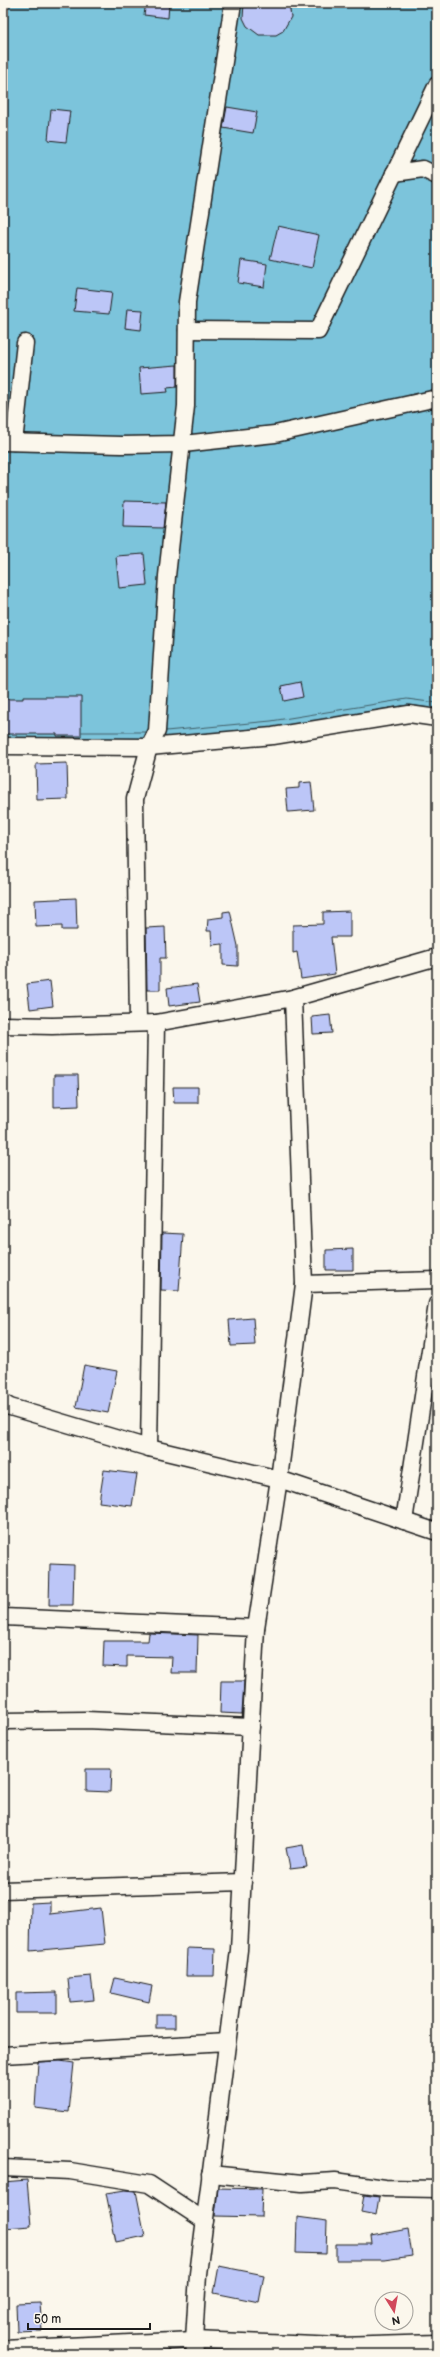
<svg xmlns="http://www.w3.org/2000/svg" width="440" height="2357" font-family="'Balsamiq Sans',sans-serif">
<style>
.water{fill:#7bc4db;stroke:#55818f}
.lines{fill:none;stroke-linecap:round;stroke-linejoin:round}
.shore{stroke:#425f68;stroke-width:1}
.building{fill:#bcc6f7;stroke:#1c1c1c}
.street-casing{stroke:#1c1c1c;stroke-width:19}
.street{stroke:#fbf7ec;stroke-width:16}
</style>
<rect width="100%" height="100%" fill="#fbf7ec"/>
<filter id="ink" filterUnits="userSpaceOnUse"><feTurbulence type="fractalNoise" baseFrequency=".025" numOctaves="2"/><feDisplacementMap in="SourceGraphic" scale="8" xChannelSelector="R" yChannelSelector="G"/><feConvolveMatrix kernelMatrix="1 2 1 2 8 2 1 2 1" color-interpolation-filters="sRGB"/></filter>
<g filter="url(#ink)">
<polygon class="water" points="3,3 437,3 437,718 273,736 3,746"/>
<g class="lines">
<g class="shore">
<polyline points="342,716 408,705 437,709"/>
<polyline points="166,731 271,721 407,699 437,703"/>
<polyline points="82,732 146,732"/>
</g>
</g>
<g class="building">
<polygon points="146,3 169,3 168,18 144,15"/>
<polygon points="244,3 289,3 291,17 283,31 276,35 259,35 247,26 243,18"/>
<polygon points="227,107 257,112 253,133 223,128"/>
<polygon points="51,109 70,111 66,142 48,140"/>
<polygon points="278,226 319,235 312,268 270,259"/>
<polygon points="241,260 267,264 264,287 238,283"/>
<polygon points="77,288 112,292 109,314 74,311"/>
<polygon points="127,309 143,310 141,330 125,328"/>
<polygon points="177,365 177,387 167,388 168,392 141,394 139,368"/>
<polygon points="124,501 166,502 163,528 123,527"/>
<polygon points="144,554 147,585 119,588 116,556"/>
<polygon points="300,682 303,697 284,701 281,686"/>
<polygon points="23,697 81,697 81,736 57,736 57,734 3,734 3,699 23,699"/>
<polygon points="67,763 68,799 37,800 36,764"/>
<polygon points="311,782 314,810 288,812 286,789 299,788 299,783"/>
<polygon points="76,898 77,930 62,930 62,926 36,927 35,900"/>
<polygon points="230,911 238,946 238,966 223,965 223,944 212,945 211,931 207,931 208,919 223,917 223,912"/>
<polygon points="350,911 350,937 331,937 335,974 301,979 297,952 293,953 293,925 323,924 323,912"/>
<polygon points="165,927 166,958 160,958 160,990 147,990 146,928"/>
<polygon points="50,981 53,1006 30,1009 27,984"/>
<polygon points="197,984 200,1002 169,1006 167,988"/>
<polygon points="330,1015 332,1033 313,1034 312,1017"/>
<polygon points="54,1075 78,1075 79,1106 54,1107"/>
<polygon points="173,1087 198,1087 198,1103 174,1103"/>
<polygon points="162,1233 183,1234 179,1291 161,1290"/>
<polygon points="353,1249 353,1270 326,1270 326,1250"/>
<polygon points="253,1318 255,1345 231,1346 229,1320"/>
<polygon points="84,1365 117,1371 108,1413 76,1407"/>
<polygon points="104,1470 137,1474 132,1506 99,1502"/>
<polygon points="50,1564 74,1565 73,1605 49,1605"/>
<polygon points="149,1633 198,1635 197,1673 171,1673 172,1657 127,1656 127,1667 103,1666 104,1641 148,1641"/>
<polygon points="221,1681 244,1681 242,1714 220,1713"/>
<polygon points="86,1769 111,1769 110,1792 86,1791"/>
<polygon points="303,1845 307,1867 290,1869 286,1848"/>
<polygon points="50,1902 50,1914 101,1908 105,1944 30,1951 31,1903"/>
<polygon points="187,1948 215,1949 214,1976 186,1976"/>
<polygon points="91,1976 94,2000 70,2002 68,1978"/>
<polygon points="115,1978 152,1986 149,2002 111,1993"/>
<polygon points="57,1992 57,2013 16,2013 16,1993"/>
<rect x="156" y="2014" width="19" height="14"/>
<polygon points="60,2061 74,2063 69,2112 35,2108 38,2062"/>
<polygon points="27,2180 31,2226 4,2228 3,2182"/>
<polygon points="218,2188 262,2189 261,2217 215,2216"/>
<polygon points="125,2190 136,2191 145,2236 116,2242 106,2193"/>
<polygon points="364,2195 379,2197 376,2215 361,2212"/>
<polygon points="297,2217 327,2221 326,2254 296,2253"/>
<polygon points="408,2229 412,2256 384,2260 336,2260 336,2244 372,2244 371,2236"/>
<polygon points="219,2266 264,2275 259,2302 214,2293"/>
<polygon points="40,2303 42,2331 17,2332 16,2304"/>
</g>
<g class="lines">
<g class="street-casing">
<g id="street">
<polyline points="394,173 423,169 437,176"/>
<polyline points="187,330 318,331 437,85"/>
<polyline points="3,442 121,445 183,444 275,434 437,398"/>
<polyline points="14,442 25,343"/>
<polyline points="3,746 149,747 273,736 409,714 437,718"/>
<polyline points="138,1023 135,799 149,747 157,731 167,576 186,406 187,302 233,3"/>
<polyline points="3,1025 52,1026 156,1023 293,998 437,957"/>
<polyline points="304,1284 437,1280"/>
<polyline points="3,1403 10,1407 149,1448 279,1479 437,1532"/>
<polyline points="149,1448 156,1023"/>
<polyline points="404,1521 437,1304"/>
<polyline points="3,1617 256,1628"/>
<polyline points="3,1721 86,1720 251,1727"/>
<polyline points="3,1890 243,1882"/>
<polyline points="3,2055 227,2042"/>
<polyline points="3,2168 70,2171 149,2184 205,2221"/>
<polyline points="210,2174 302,2183 335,2181 385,2188 437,2189"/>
<polyline points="3,2349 194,2340 340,2346 437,2343"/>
<polyline points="195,2354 194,2340 198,2274 239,1950 256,1628 279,1479 304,1284 293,998"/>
</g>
</g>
<use href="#street" class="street"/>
</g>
</g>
<rect width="440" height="2357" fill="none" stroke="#fbf7ec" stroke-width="16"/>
<rect x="8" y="8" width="424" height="2341" fill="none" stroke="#1c1c1c" stroke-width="1.5" filter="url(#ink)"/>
<g transform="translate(394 2311) rotate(169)"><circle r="19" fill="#fbf7ec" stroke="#a29f99"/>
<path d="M0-3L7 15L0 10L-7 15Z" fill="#d1495b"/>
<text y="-6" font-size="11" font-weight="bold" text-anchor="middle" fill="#1c1c1c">N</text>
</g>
<path d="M28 2323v6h122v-6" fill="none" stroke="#1c1c1c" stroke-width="2"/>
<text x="34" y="2323" font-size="12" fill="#1c1c1c" stroke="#fbf7ec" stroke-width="3" paint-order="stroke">50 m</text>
</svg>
